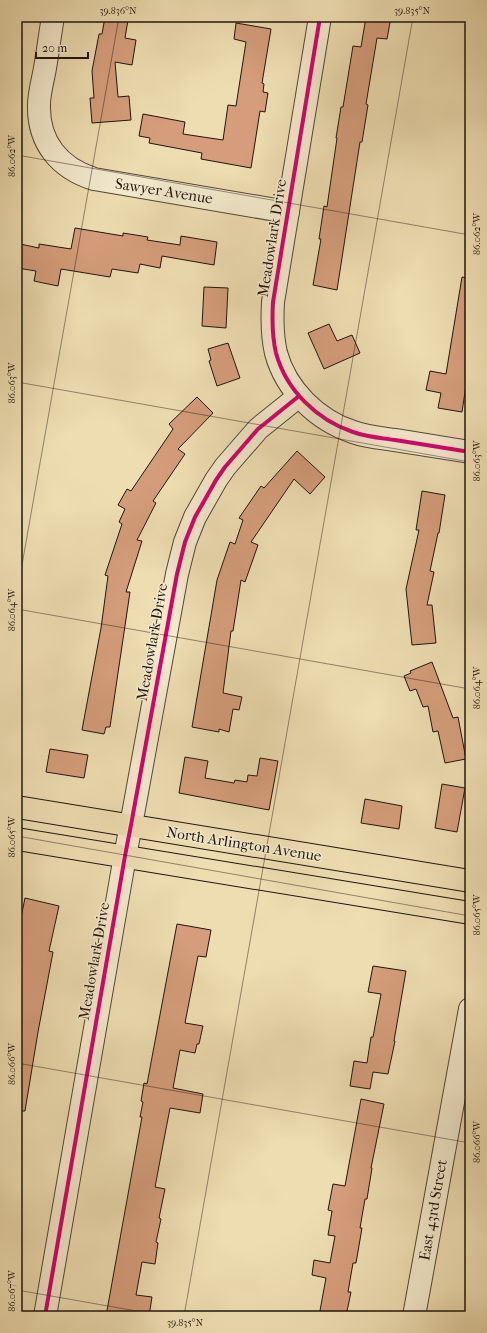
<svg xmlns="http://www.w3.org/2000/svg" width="487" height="1333" font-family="'IM FELL French Canon',serif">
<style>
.building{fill:#d59d7b;stroke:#21140d}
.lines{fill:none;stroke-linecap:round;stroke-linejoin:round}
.minor-casing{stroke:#544636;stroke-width:24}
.major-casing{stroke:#21140d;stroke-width:24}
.minor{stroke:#f3e9cc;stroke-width:22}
.major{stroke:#edddb1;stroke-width:22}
.cycleway-casing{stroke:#f3e9cc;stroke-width:6}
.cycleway{stroke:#d6006c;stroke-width:4}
.ticks{fill:none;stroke:#21140d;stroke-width:1;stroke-opacity:0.45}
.labels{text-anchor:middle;stroke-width:3;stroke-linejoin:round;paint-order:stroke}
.street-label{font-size:15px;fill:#21140d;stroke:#f3e9cc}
.neatline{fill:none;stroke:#21140d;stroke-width:1.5}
.ticks-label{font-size:10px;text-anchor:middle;fill:#21140d}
</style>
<rect width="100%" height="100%" fill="#edddb1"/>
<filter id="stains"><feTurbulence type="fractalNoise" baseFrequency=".005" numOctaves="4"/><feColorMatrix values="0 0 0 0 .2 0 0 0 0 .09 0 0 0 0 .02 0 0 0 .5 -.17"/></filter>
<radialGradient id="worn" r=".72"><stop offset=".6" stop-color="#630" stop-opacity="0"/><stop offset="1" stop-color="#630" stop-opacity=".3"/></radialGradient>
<g class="building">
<polygon points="105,17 128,20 125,38 136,40 132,65 115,62 118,97 129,96 131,120 92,123 90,98 94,98 92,71 99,34 102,34"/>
<polygon points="366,17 391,17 387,39 377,38 366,104 368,105 362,142 360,142 337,290 313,285 321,239 319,239 324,206 327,207 337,138 336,138 341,107 343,107 353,46 361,47"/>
<polygon points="236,23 271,29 262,83 264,84 263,92 268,93 265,112 260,111 251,168 201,159 202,153 149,143 150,138 139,136 143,114 185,122 183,134 223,140 228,105 236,106 246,42 234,39"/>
<polygon points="75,228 123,236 123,233 148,237 147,240 180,245 181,236 217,242 214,265 162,256 160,268 140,264 138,273 112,269 110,277 61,269 58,286 34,281 36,271 17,268 20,244 39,248 39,244 71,249"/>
<polygon points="462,277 470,278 470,359 462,412 438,408 441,393 426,390 430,371 446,374"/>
<polygon points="204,287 228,288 226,328 202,326"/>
<polygon points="329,324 337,341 352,335 360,353 324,369 308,333"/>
<polygon points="228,343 240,378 217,386 209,361 211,360 208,349"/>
<polygon points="197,397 213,413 178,449 185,454 153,501 156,503 137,540 142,541 126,592 130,592 110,727 106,727 104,734 82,730 101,628 108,576 105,575 122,524 119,522 125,509 118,505 127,489 131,491 173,429 169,424"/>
<polygon points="297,451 325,477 310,494 294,479 251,542 258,545 245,582 241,580 233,631 231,631 223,693 242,697 239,710 233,709 229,732 219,729 219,732 192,727 217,580 230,542 235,544 243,520 239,518 261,486 264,488"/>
<polygon points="422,491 445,495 439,533 438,533 430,571 434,572 427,605 432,605 436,643 412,645 406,589 419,530 416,530"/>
<polygon points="432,662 453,718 458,717 466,759 445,763 438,731 433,732 428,706 423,707 416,689 410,691 404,676 411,673 410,671"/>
<polygon points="50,749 88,755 84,778 46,772"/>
<polygon points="185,757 208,761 205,778 234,783 235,780 247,782 248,775 257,776 260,758 278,761 269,810 179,793"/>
<polygon points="442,784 465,788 457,832 435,828"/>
<polygon points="365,799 402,806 399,829 361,823"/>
<polygon points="25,898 59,906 49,951 53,952 38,1032 25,1111 17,1111 17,995 19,981 17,981 17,937"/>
<polygon points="177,924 211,930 206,957 198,956 185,1023 203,1026 199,1044 197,1044 195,1053 180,1050 173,1088 203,1094 200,1113 170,1108 155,1187 165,1189 159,1218 161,1219 156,1242 158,1243 155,1264 142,1262 136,1295 152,1297 149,1316 106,1316 142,1117 140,1117 143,1102 141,1101 144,1083 147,1084"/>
<polygon points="373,966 406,971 394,1041 395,1041 388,1074 373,1072 370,1089 350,1086 354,1061 367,1063 371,1037 373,1037 381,994 368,992"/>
<polygon points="361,1099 384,1104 371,1168 372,1168 367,1199 365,1199 360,1228 362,1228 356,1263 353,1263 348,1292 351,1292 346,1316 319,1316 326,1278 312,1275 314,1260 330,1263 335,1236 328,1235 332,1211 328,1210 333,1184 345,1186"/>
</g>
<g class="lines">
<g class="minor-casing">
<g id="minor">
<path d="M53,17C50,34 48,51 45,68C43,80 39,93 39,105C38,142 59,168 94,179L288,212"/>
<path d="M320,17L273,302C272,319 272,336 276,353C286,390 317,420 353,432C367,437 381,438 395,440C420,444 445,448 470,452"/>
<polyline points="45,1316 125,856 131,825 177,574 185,542 195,517 216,480 225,467 258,429 299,396"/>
<polyline points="414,1316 470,1009"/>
</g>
</g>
<g class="major-casing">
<g id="major">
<polyline points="17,807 470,881"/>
<polyline points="17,839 470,913"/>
</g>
</g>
<use href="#minor" class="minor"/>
<use href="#major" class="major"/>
<g class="cycleway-casing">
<g id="cycleway">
<path d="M320,17L273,302C272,319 272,336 276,353C286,390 317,420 353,432C367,437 381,438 395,440C420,444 445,448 470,452"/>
<polyline points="45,1316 125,856 131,825 177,574 185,542 195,517 216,480 225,467 258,429 299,396"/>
</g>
</g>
<use href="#cycleway" class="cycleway"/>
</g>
<path class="ticks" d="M17,155L470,235M17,382L470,462M17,593L119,17M17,609L470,689M17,836L470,916M17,1063L470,1143M17,1290L165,1316M184,1316L413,17"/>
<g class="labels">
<g class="street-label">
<text transform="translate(164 191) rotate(9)" y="5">Sawyer Avenue</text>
<text transform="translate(272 238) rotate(-81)" y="5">Meadowlark Drive</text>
<text transform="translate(152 642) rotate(-80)" y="5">Meadowlark Drive</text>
<text transform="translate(244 844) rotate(9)" y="5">North Arlington Avenue</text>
<text transform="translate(94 961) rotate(-80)" y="5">Meadowlark Drive</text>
<text transform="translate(433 1210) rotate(-80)" y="5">East 43rd Street</text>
</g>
</g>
<rect width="487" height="1333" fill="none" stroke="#edddb1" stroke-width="44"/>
<path d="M36 52v6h52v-6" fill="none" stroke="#21140d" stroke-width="2"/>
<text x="42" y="52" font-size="12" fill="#21140d" stroke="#f3e9cc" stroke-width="3" paint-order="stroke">20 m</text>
<rect x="22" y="22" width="443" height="1289" class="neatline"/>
<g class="ticks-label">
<text x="118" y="14">39.836°N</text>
<text x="412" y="14">39.835°N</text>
<text transform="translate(11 156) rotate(-90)" y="4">86.062°W</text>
<text transform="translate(476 234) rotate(-90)" y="4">86.062°W</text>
<text transform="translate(11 383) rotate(-90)" y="4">86.063°W</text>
<text transform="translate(476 461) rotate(-90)" y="4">86.063°W</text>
<text transform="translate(11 610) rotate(-90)" y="4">86.064°W</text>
<text transform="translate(476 688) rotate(-90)" y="4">86.064°W</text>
<text transform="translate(11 837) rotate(-90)" y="4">86.065°W</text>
<text transform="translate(476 915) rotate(-90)" y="4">86.065°W</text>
<text transform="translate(11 1064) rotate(-90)" y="4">86.066°W</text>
<text transform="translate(476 1142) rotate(-90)" y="4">86.066°W</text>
<text transform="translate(11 1291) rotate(-90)" y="4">86.067°W</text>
<text x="185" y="1326">39.835°N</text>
</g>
<rect width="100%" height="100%" filter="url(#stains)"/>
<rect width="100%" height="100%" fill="url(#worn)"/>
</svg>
